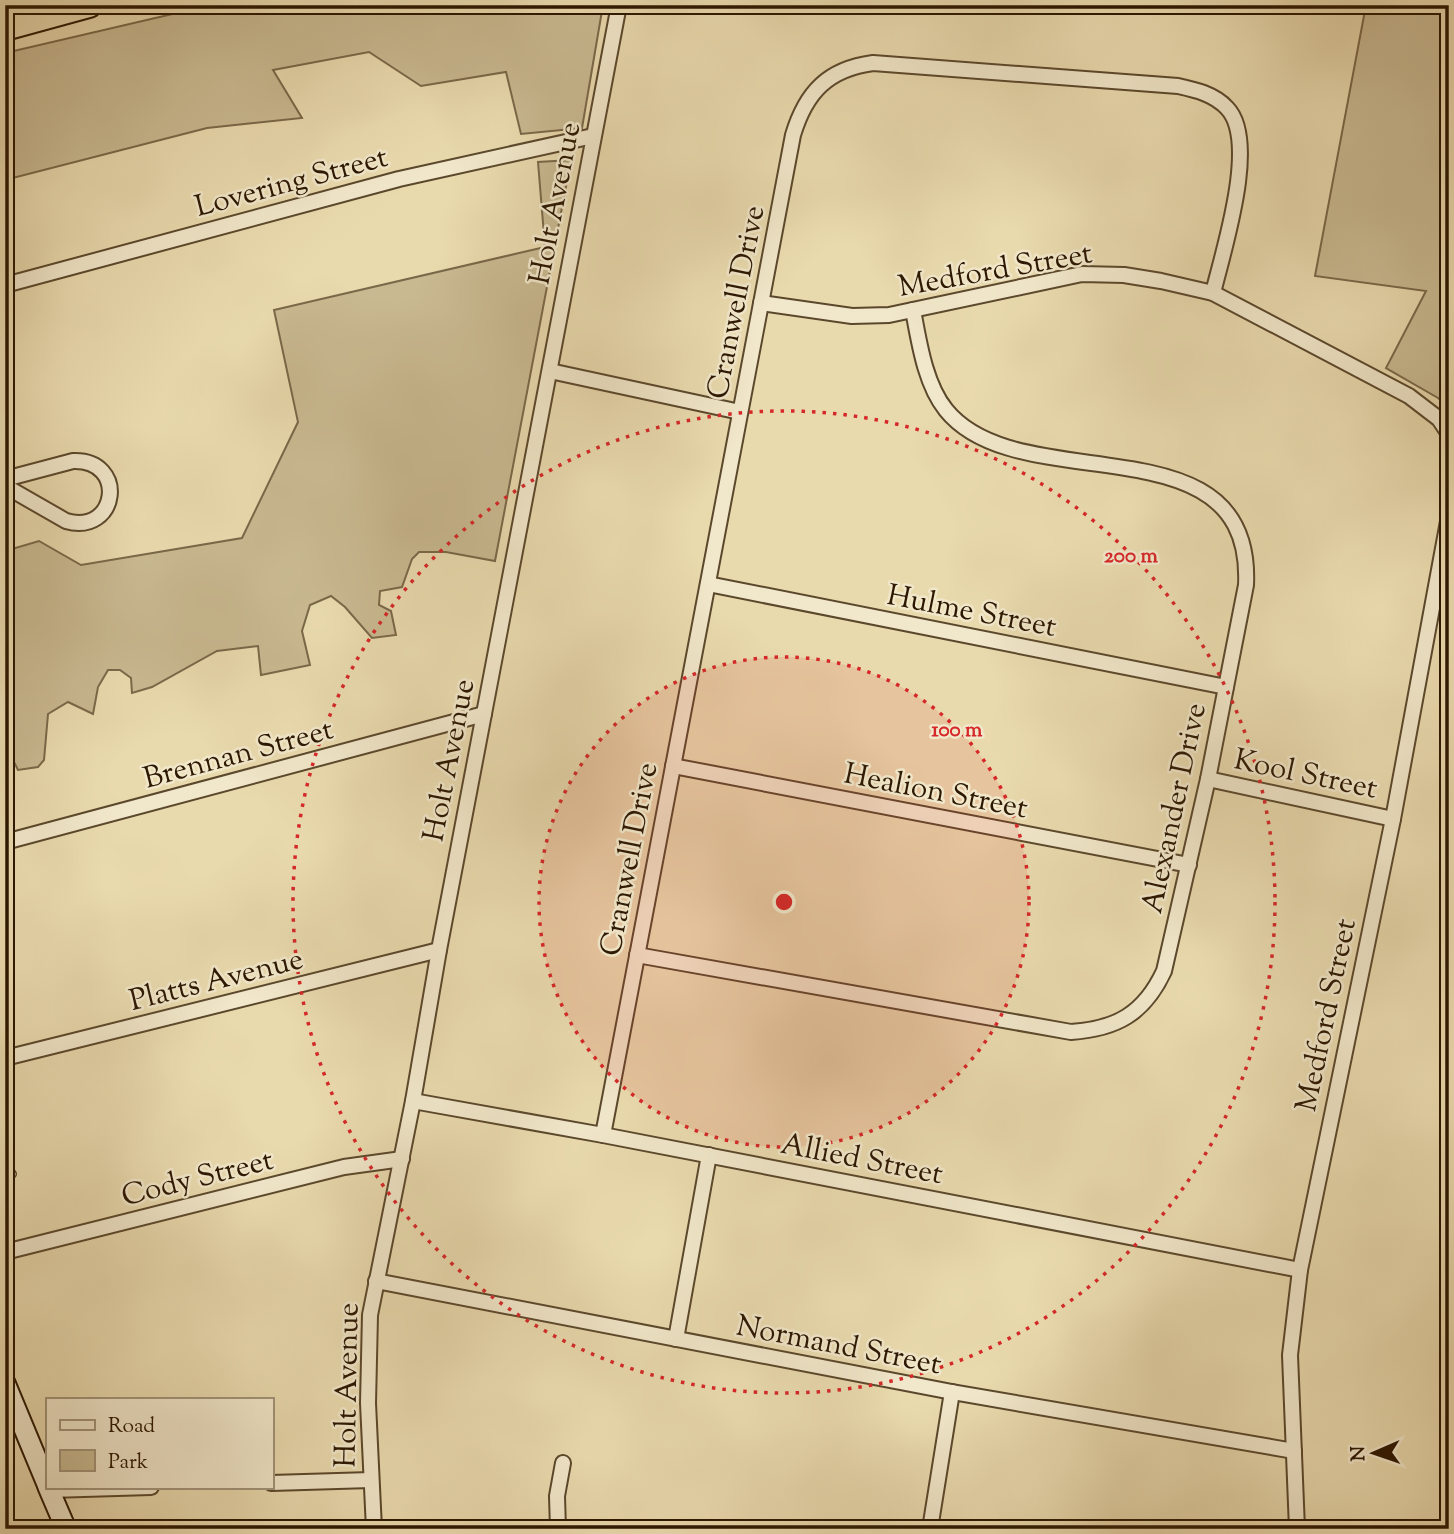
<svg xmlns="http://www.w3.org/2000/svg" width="1454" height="1534" font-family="'Sorts Mill Goudy',serif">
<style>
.green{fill:#c9b991;stroke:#7a6849;stroke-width:2}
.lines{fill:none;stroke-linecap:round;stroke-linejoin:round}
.service-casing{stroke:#5b482c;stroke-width:10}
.minor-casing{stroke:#5b482c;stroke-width:18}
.secondary-casing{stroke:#2c1701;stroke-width:23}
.motorway-casing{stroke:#2c1701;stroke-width:28}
.service{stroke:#f1e7ca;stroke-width:7}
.minor{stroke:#f1e7ca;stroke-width:14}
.secondary{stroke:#f1e7ca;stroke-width:19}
.motorway{stroke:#e9daae;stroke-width:24}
.ring{fill:none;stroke:#d62828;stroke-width:3.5;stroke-dasharray:3.5 7}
.labels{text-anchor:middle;stroke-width:5;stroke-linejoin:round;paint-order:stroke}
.street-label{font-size:30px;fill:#2c1701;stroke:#f1e7ca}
.centre{fill:#d62828;stroke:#f1e7ca;stroke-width:3.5}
.ring-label{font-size:21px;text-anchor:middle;font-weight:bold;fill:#d62828;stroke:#f1e7ca;stroke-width:5;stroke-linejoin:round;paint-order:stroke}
</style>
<rect width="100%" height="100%" fill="#e9daae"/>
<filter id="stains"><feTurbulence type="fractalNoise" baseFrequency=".00286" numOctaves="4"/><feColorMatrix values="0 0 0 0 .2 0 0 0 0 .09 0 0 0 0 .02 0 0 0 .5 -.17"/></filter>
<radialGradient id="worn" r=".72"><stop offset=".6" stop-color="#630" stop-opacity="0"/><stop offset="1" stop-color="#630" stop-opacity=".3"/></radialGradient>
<g class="green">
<polygon points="211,5 603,5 582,128 521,134 506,72 421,86 369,52 273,70 302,118 207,128 5,180 5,53"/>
<polygon points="1366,5 1449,5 1449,407 1438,398 1386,368 1426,291 1315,276"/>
<polygon points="571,160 495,561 446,552 419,552 412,559 402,587 380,591 379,605 391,611 396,635 372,638 345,607 331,596 310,605 302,631 310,665 261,675 258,646 217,651 152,687 132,693 131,678 120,670 108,670 98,687 93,714 68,702 48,714 44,760 38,767 18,770 9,752 5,753 5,551 39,541 81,565 242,538 298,422 274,310 545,247 538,162"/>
</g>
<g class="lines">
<g class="service-casing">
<polyline id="service" points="5,1177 12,1174"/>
</g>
<g class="minor-casing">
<g id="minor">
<polyline points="5,285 399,179 593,136"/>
<polyline points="761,303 852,316 889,315 1082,274 1124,275 1161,281 1213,293 1409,396 1439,419 1449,434"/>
<polyline points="550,371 740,412"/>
<path d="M5,479L73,461C128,459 118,536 66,521L5,486"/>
<polyline points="708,584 1226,687"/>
<polyline points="673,766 1189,865"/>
<polyline points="1208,779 1393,819"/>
<polyline points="5,842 484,714"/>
<path d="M637,955L1071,1032C1116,1029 1144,1014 1164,971L1208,779L1246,585C1254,415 1020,502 946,410C925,384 919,342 913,310"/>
<polyline points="5,1058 439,950"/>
<polyline points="413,1101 603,1135 1300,1270"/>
<path d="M603,1135L793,135C806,92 828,69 873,63L1178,86C1196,90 1214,94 1227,108C1259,141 1223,251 1213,293"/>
<polyline points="5,1252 344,1167 402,1159"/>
<polyline points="376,1281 952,1392 1294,1451"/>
<polyline points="676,1339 709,1155"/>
<polyline points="271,1483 371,1480"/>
<polyline points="50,1490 151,1487"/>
<polyline points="374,1529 368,1403 370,1315 413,1101 439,950 619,5"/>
<polyline points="558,1529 557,1496 563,1463"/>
<polyline points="930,1529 952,1392"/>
<polyline points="1297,1529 1290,1355 1300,1270 1393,819 1449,516"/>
</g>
</g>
<g class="secondary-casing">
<g id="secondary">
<polyline points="5,1383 47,1484"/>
<polyline points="48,1487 66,1529"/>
</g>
</g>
<g class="motorway-casing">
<polyline id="motorway" points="5,28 89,5"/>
</g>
<use href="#service" class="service"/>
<use href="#minor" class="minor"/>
<use href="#secondary" class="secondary"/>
<use href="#motorway" class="motorway"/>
</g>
<circle cx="784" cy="902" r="245" fill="#d62828" fill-opacity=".12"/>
<g class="ring">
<circle cx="784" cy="902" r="245"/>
<circle cx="784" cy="902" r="491"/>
</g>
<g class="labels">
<g class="street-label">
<text transform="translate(291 181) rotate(-15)" y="10">Lovering Street</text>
<text transform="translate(554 203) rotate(-79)" y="10">Holt Avenue</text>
<text transform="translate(995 269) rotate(-10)" y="10">Medford Street</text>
<text transform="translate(735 302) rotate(-79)" y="10">Cranwell Drive</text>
<text transform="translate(972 610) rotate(11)" y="10">Hulme Street</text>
<text transform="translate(238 753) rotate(-15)" y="10">Brennan Street</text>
<text transform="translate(448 760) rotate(-79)" y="10">Holt Avenue</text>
<text transform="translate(1306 773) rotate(12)" y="10">Kool Street</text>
<text transform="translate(936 790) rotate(11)" y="10">Healion Street</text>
<text transform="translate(1173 808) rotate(-78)" y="10">Alexander Drive</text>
<text transform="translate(628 859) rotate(-79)" y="10">Cranwell Drive</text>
<text transform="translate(216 979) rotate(-14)" y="10">Platts Avenue</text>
<text transform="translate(1325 1015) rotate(-78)" y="10">Medford Street</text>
<text transform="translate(862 1158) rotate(11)" y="10">Allied Street</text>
<text transform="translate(197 1177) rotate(-14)" y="10">Cody Street</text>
<text transform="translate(839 1344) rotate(11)" y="10">Normand Street</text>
<text transform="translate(346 1385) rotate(-89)" y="10">Holt Avenue</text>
</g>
</g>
<circle cx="784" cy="902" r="10" class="centre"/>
<g class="ring-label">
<text x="1131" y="562">200 m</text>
<text x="957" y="736">100 m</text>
</g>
<rect width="1454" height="1534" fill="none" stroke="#e9daae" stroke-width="28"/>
<rect x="7" y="7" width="1440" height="1520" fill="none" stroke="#2c1701" stroke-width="3.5"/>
<rect x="14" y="14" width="1426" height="1506" fill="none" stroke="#2c1701" stroke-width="2"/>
<rect x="46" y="1398" width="228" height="91" fill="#f1e7ca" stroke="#a2947a" stroke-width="2"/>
<rect x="60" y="1420" width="35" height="10" fill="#f1e7ca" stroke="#a2947a" stroke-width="2"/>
<text x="108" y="1432" font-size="21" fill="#2c1701">Road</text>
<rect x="60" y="1450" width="35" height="21" fill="#c9b991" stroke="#a2947a" stroke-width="2"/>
<text x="108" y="1468" font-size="21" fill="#2c1701">Park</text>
<g transform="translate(1374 1453) rotate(268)" stroke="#f1e7ca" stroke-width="5" paint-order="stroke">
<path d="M0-5L12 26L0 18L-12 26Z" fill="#2c1701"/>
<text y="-10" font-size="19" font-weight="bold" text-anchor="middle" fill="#2c1701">N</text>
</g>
<rect width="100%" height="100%" filter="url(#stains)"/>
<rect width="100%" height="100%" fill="url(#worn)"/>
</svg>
